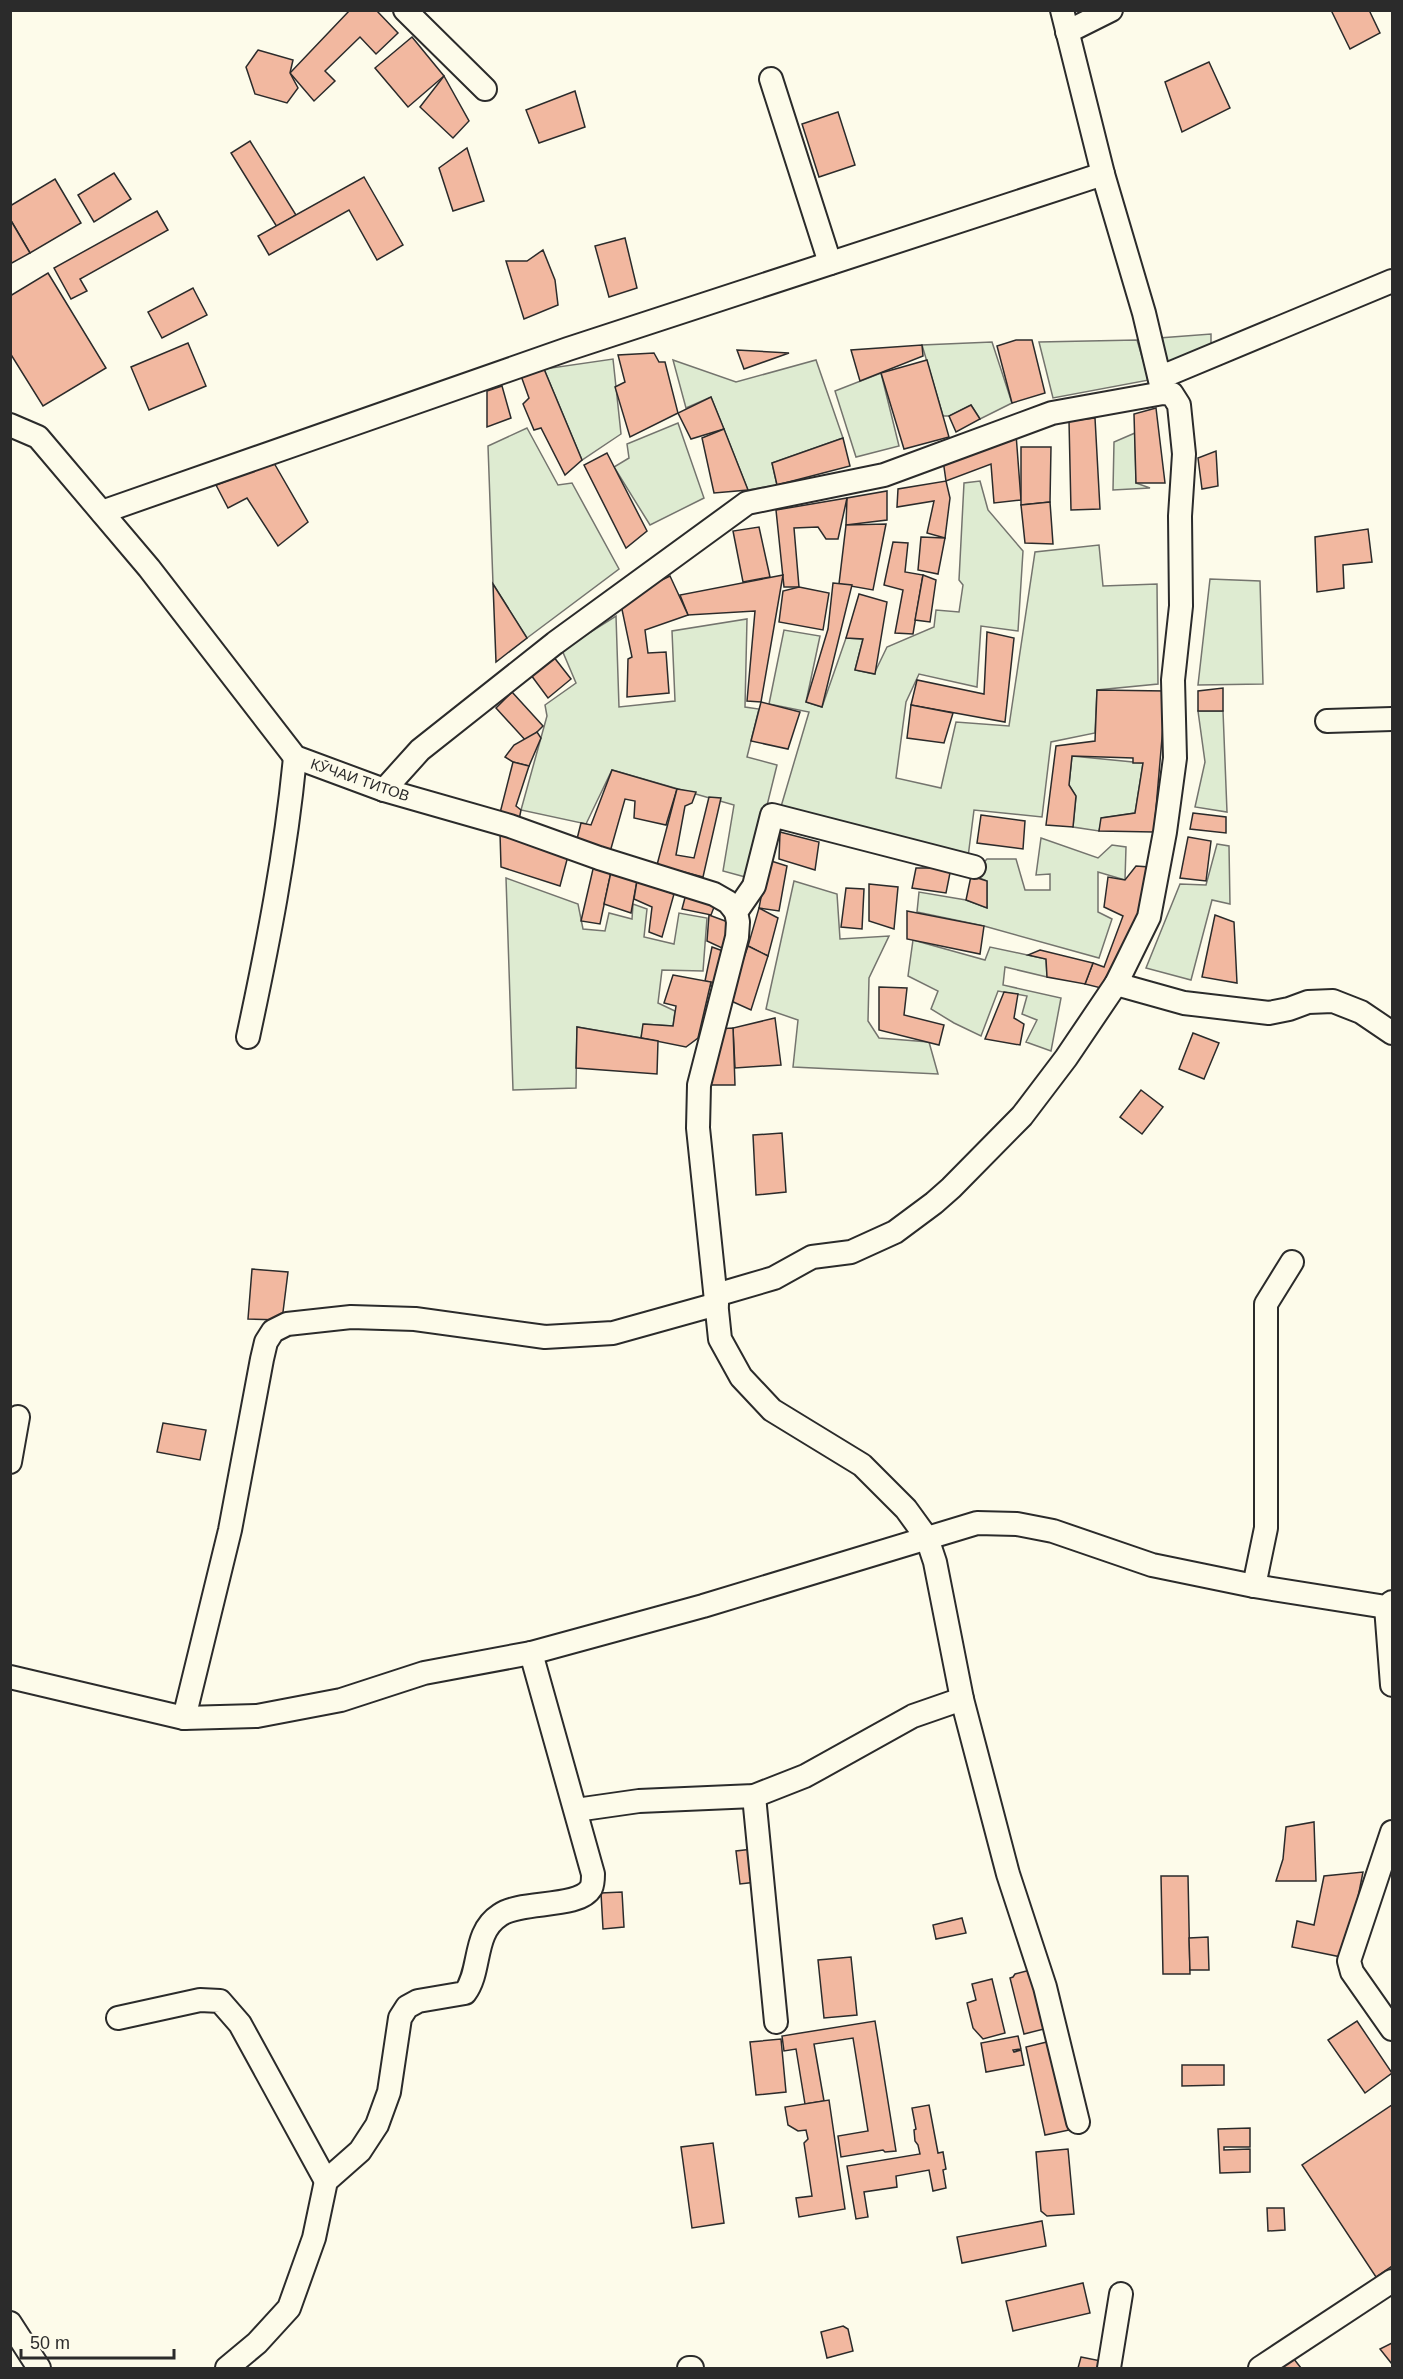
<svg xmlns="http://www.w3.org/2000/svg" width="1403" height="2379" font-family="Arial,sans-serif">
<style>
.green{fill:#deebd1;stroke:#74746e;stroke-width:1.5}
.building{fill:#f2b8a0;stroke:#2b2b2b;stroke-width:1.5}
.lines{fill:none;stroke-linecap:round;stroke-linejoin:round}
.minor-casing{stroke:#2b2b2b;stroke-width:26}
.minor{stroke:#fdfbea;stroke-width:22}
.labels{text-anchor:middle;stroke-width:4.5;stroke-linejoin:round;paint-order:stroke}
.street-label{font-size:15px;fill:#2b2b2b;stroke:#fdfbea}
</style>
<rect width="100%" height="100%" fill="#fdfbea"/>
<g class="green">
<polygon points="1211,334 1211,350 1158,386 1146,339"/>
<polygon points="1137,340 1149,380 1053,398 1039,342"/>
<polygon points="992,342 1012,403 980,419 971,405 949,416 943,416 922,345"/>
<polygon points="613,359 621,434 582,460 544,369"/>
<polygon points="673,360 736,382 816,360 843,438 772,463 777,485 748,490 711,397 686,408"/>
<polygon points="881,373 899,446 856,457 835,391"/>
<polygon points="678,423 704,498 650,525 614,467 629,458 627,444"/>
<polygon points="527,428 558,485 572,483 619,569 527,638 493,584 488,446"/>
<polygon points="1135,433 1136,483 1150,488 1113,490 1114,442"/>
<polygon points="980,481 988,510 1023,551 1018,631 981,626 977,687 919,674 906,702 896,778 941,788 956,722 1009,726 1035,552 1099,545 1103,586 1157,584 1158,684 1097,690 1095,733 1051,742 1042,817 974,810 968,857 780,810 809,712 769,704 784,630 820,636 806,702 822,707 846,638 863,639 855,670 874,674 887,647 934,627 936,610 959,612 963,585 959,580 964,483"/>
<polygon points="1210,579 1260,581 1263,684 1198,685"/>
<polygon points="616,616 619,707 675,701 672,631 747,619 745,707 759,709 747,757 777,765 749,878 723,871 734,805 612,770 586,824 521,810 547,716 545,705 576,683 562,650"/>
<polygon points="1198,711 1223,711 1227,812 1195,807 1205,762"/>
<polygon points="1072,756 1143,763 1135,813 1102,818 1099,831 1073,827 1076,797 1069,785"/>
<polygon points="1041,838 1098,858 1112,845 1126,847 1125,880 1098,872 1098,912 1112,919 1099,958 984,926 917,912 919,892 966,900 987,908 987,881 972,875 987,859 1016,859 1025,890 1050,890 1050,874 1036,875"/>
<polygon points="1217,844 1229,846 1230,904 1212,900 1191,980 1146,968 1180,884 1206,885"/>
<polygon points="506,878 578,904 583,929 605,931 609,913 632,919 633,904 647,909 644,937 674,944 679,913 707,918 703,971 662,970 658,1003 675,1011 673,1026 644,1024 641,1038 577,1027 576,1088 513,1090"/>
<polygon points="794,881 837,894 840,939 889,936 869,978 868,1021 879,1038 929,1042 938,1074 793,1067 798,1020 766,1009"/>
<polygon points="913,940 985,960 990,947 1046,959 1047,977 1005,967 1003,985 1061,998 1051,1051 1026,1042 1037,1020 1022,1014 1027,996 998,991 981,1036 954,1023 931,1009 938,991 908,976"/>
</g>
<g class="building">
<polygon points="350,10 376,10 398,33 376,54 360,37 325,71 335,81 314,101 290,73"/>
<polygon points="1331,10 1369,10 1380,33 1350,49"/>
<polygon points="412,37 444,76 408,107 375,68"/>
<polygon points="258,50 293,60 290,73 298,88 287,103 255,94 246,67"/>
<polygon points="1209,62 1230,108 1182,132 1165,82"/>
<polygon points="444,76 469,121 453,138 420,107"/>
<polygon points="575,91 585,127 539,143 526,110"/>
<polygon points="838,112 855,165 819,177 802,124"/>
<polygon points="250,141 296,215 277,227 231,153"/>
<polygon points="467,148 484,201 453,211 439,168"/>
<polygon points="114,173 131,199 94,222 78,195"/>
<polygon points="364,177 403,245 377,260 349,210 269,255 258,236"/>
<polygon points="55,179 81,223 30,253 10,219 10,206"/>
<polygon points="157,211 168,230 80,279 87,291 71,299 54,268"/>
<polygon points="10,219 30,253 10,264"/>
<polygon points="625,238 637,288 609,297 595,246"/>
<polygon points="543,250 555,280 558,305 524,319 506,261 527,261"/>
<polygon points="48,273 106,368 43,406 10,353 10,296"/>
<polygon points="193,288 207,315 162,338 148,312"/>
<polygon points="1016,340 1032,340 1045,393 1012,403 997,346"/>
<polygon points="188,343 206,386 149,410 131,367"/>
<polygon points="922,345 923,356 860,381 851,350"/>
<polygon points="737,350 789,353 744,369"/>
<polygon points="654,353 659,362 665,362 678,413 630,437 615,387 625,382 618,355"/>
<polygon points="927,360 949,437 904,449 881,373"/>
<polygon points="544,369 582,460 565,475 541,428 534,430 523,404 529,398 520,373"/>
<polygon points="502,386 511,418 487,427 487,391"/>
<polygon points="711,397 724,429 691,439 678,413"/>
<polygon points="971,405 980,419 956,432 949,416"/>
<polygon points="1156,408 1165,483 1136,483 1134,414"/>
<polygon points="1095,418 1100,509 1071,510 1069,421"/>
<polygon points="724,429 748,490 714,493 702,438"/>
<polygon points="1016,434 1021,500 994,503 991,464 946,481 943,460"/>
<polygon points="843,438 850,466 777,485 772,463"/>
<polygon points="1021,447 1051,447 1050,502 1021,505"/>
<polygon points="1216,451 1218,486 1202,489 1198,458"/>
<polygon points="607,453 647,531 626,548 584,465"/>
<polygon points="274,463 308,522 278,546 247,498 228,508 216,485"/>
<polygon points="946,481 950,498 945,538 927,533 934,501 897,507 898,489"/>
<polygon points="887,491 887,520 846,525 847,498"/>
<polygon points="847,498 838,539 826,539 818,527 794,528 799,587 784,587 776,510"/>
<polygon points="1050,502 1053,544 1025,543 1021,505"/>
<polygon points="886,524 873,590 839,584 846,525"/>
<polygon points="759,527 770,577 743,582 733,531"/>
<polygon points="1368,529 1372,562 1343,565 1344,588 1317,592 1315,537"/>
<polygon points="921,537 945,538 938,574 918,570"/>
<polygon points="893,542 908,543 905,572 923,575 913,634 895,633 903,590 884,585"/>
<polygon points="783,575 761,702 747,701 755,611 688,615 680,595"/>
<polygon points="923,575 936,580 930,622 915,620"/>
<polygon points="670,576 688,615 645,630 648,653 666,652 669,693 627,697 628,659 632,657 620,600"/>
<polygon points="833,583 852,585 822,707 806,702 828,629"/>
<polygon points="493,584 527,638 496,662"/>
<polygon points="799,587 829,593 823,630 779,622 783,591"/>
<polygon points="859,594 887,602 875,674 855,670 863,639 846,638"/>
<polygon points="987,632 1014,638 1005,722 911,705 917,680 984,694"/>
<polygon points="553,656 571,679 548,698 531,675"/>
<polygon points="1223,688 1223,711 1198,711 1198,691"/>
<polygon points="1097,690 1166,691 1154,832 1099,831 1101,818 1135,813 1143,763 1133,763 1133,758 1072,756 1069,785 1076,796 1073,827 1046,825 1056,746 1095,741"/>
<polygon points="512,692 543,726 527,742 496,708"/>
<polygon points="761,702 800,712 788,749 751,741"/>
<polygon points="911,705 953,713 944,743 907,738"/>
<polygon points="537,732 541,738 529,766 513,762 505,757 514,745"/>
<polygon points="513,762 529,766 516,806 521,810 519,820 500,813"/>
<polygon points="612,770 677,789 666,825 634,818 635,801 625,799 610,852 576,843 581,823 591,825"/>
<polygon points="677,789 696,792 692,803 685,806 676,855 694,858 709,797 721,798 703,877 657,865"/>
<polygon points="1193,813 1226,817 1226,833 1190,829"/>
<polygon points="981,815 1025,821 1023,849 977,843"/>
<polygon points="780,832 819,842 815,870 779,859"/>
<polygon points="500,833 568,856 560,886 501,867"/>
<polygon points="1188,837 1211,841 1206,881 1180,878"/>
<polygon points="768,860 787,866 779,911 759,908"/>
<polygon points="1136,866 1149,867 1138,922 1105,989 1085,984 1093,963 1104,967 1123,916 1104,907 1108,877 1125,880"/>
<polygon points="916,868 951,868 946,893 912,888"/>
<polygon points="593,869 611,872 600,924 581,921"/>
<polygon points="611,872 637,881 631,913 604,904"/>
<polygon points="971,876 987,881 987,908 966,900"/>
<polygon points="637,881 674,894 662,937 649,932 652,907 634,899"/>
<polygon points="869,884 898,887 894,929 869,921"/>
<polygon points="846,888 864,889 862,929 841,927"/>
<polygon points="686,894 716,902 711,915 682,909"/>
<polygon points="759,908 778,918 768,956 748,946"/>
<polygon points="907,911 984,926 980,954 907,939"/>
<polygon points="709,915 728,922 724,949 707,941"/>
<polygon points="1215,915 1234,922 1237,983 1202,977"/>
<polygon points="748,946 768,956 751,1010 729,1000"/>
<polygon points="712,947 723,951 715,986 710,986 711,982 705,981"/>
<polygon points="1040,950 1093,963 1085,984 1047,977 1046,959 1028,955"/>
<polygon points="673,975 711,982 698,1038 686,1047 641,1038 643,1024 673,1026 676,1006 664,1003"/>
<polygon points="879,987 907,988 904,1015 944,1025 939,1045 879,1030"/>
<polygon points="1004,992 1018,994 1014,1018 1024,1024 1020,1045 985,1039"/>
<polygon points="775,1018 781,1065 735,1068 733,1028"/>
<polygon points="577,1027 658,1041 657,1074 576,1068"/>
<polygon points="733,1028 735,1085 704,1085 716,1029"/>
<polygon points="1193,1033 1219,1043 1204,1079 1179,1069"/>
<polygon points="1141,1090 1163,1107 1142,1134 1120,1117"/>
<polygon points="782,1133 786,1192 756,1195 753,1135"/>
<polygon points="252,1269 288,1272 282,1320 248,1319"/>
<polygon points="163,1423 206,1430 200,1460 157,1452"/>
<polygon points="1314,1822 1316,1881 1276,1881 1283,1859 1286,1827"/>
<polygon points="761,1848 765,1881 740,1884 736,1851"/>
<polygon points="1363,1872 1346,1958 1292,1947 1297,1921 1314,1925 1324,1876"/>
<polygon points="1161,1876 1188,1876 1190,1974 1163,1974"/>
<polygon points="622,1892 624,1927 603,1929 601,1893"/>
<polygon points="962,1918 966,1933 936,1939 933,1925"/>
<polygon points="1208,1937 1209,1970 1190,1970 1189,1938"/>
<polygon points="851,1957 857,2015 824,2018 818,1960"/>
<polygon points="1038,1968 1052,2027 1024,2034 1010,1978 1013,1977 1015,1974"/>
<polygon points="992,1979 1005,2033 983,2039 973,2028 967,2003 976,2000 972,1984"/>
<polygon points="875,2021 896,2151 885,2152 883,2150 841,2157 838,2136 868,2131 853,2038 814,2044 824,2101 805,2104 796,2049 784,2051 782,2036"/>
<polygon points="1357,2021 1392,2073 1365,2093 1328,2040"/>
<polygon points="1018,2036 1021,2049 1013,2050 1014,2052 1021,2050 1024,2065 986,2072 981,2043"/>
<polygon points="781,2039 786,2092 756,2095 750,2042"/>
<polygon points="1055,2040 1074,2129 1045,2135 1026,2047"/>
<polygon points="1182,2065 1224,2065 1224,2085 1182,2086"/>
<polygon points="829,2100 845,2209 799,2217 796,2198 812,2196 804,2143 808,2139 806,2130 798,2131 788,2125 785,2107"/>
<polygon points="929,2105 938,2153 943,2152 946,2169 943,2170 946,2188 933,2191 929,2170 896,2176 897,2187 864,2192 868,2217 856,2219 847,2166 920,2154 918,2145 915,2141 914,2130 916,2129 912,2108"/>
<polygon points="1392,2105 1392,2266 1376,2277 1302,2165"/>
<polygon points="1250,2128 1250,2147 1224,2147 1224,2150 1250,2149 1250,2172 1220,2173 1218,2129"/>
<polygon points="713,2143 724,2223 692,2228 681,2147"/>
<polygon points="1068,2149 1074,2214 1047,2216 1041,2211 1036,2152"/>
<polygon points="1267,2208 1284,2208 1285,2230 1268,2231"/>
<polygon points="1042,2221 1046,2246 962,2263 957,2237"/>
<polygon points="1083,2283 1090,2313 1013,2331 1006,2301"/>
<polygon points="843,2326 848,2329 853,2351 827,2358 821,2332"/>
<polygon points="1392,2343 1392,2364 1380,2349"/>
<polygon points="1290,2354 1301,2368 1270,2368"/>
<polygon points="1081,2357 1111,2363 1110,2368 1078,2368"/>
</g>
<g class="lines">
<g class="minor-casing">
<g id="minor">
<polyline points="405,10 485,89"/>
<polyline points="1062,10 1103,174 1144,313 1163,393"/>
<polyline points="1067,32 1111,10"/>
<polyline points="771,79 830,263"/>
<polyline points="1159,374 1171,373 1392,281"/>
<polyline points="10,425 38,437 149,568 295,757 384,790 510,826 599,858 714,894 728,902 736,912"/>
<polyline points="102,512 568,349 1103,174"/>
<polyline points="1327,721 1392,719"/>
<polyline points="384,790 420,750 555,643 747,503 884,475 1052,413 1163,393 1172,394 1179,405 1184,454 1180,516 1181,606 1173,680 1175,758 1165,832 1149,917 1116,984 1066,1058 1022,1116 951,1188 934,1203 895,1232 851,1252 812,1257 774,1278 716,1295"/>
<polyline points="974,867 772,815 754,886 736,912 738,922 737,937 699,1085 698,1128 720,1339 741,1377 772,1410 862,1465 906,1509 927,1538 935,1562 962,1699 1008,1874 1045,1987 1078,2122"/>
<polyline points="1116,984 1184,1003 1269,1013 1289,1009 1308,1002 1333,1001 1361,1012 1392,1033"/>
<path d="M248,1037C268,944 286,852 295,757"/>
<polyline points="10,1462 18,1417"/>
<polyline points="1254,1586 1266,1528 1266,1304 1292,1262"/>
<polyline points="1386,1607 1392,1685"/>
<polyline points="10,1677 184,1718 257,1716 341,1700 424,1673 531,1653 703,1606 977,1523 1017,1524 1053,1531 1152,1565 1254,1586 1386,1607 1392,1602"/>
<polyline points="184,1718 230,1530 262,1359 266,1342 273,1331 287,1324 351,1317 415,1319 545,1337 613,1333 717,1304"/>
<polyline points="754,1796 776,2022"/>
<polyline points="576,1810 639,1801 754,1796 805,1776 913,1716 962,1699"/>
<polyline points="1392,1832 1349,1961 1352,1972 1392,2029"/>
<polyline points="118,2018 200,2000 220,2001 240,2024 326,2181"/>
<polyline points="10,2323 39,2368"/>
<path d="M227,2368L257,2343L289,2308L314,2238L326,2181L360,2151L377,2125L389,2092L400,2018L407,2007L418,2001L465,1993C482,1970 472,1933 500,1915C520,1900 579,1909 591,1888C593,1884 593,1878 593,1874L531,1653"/>
<polyline points="689,2368 692,2368"/>
<polyline points="1109,2368 1121,2294"/>
<polyline points="1260,2368 1392,2281"/>
</g>
</g>
<use href="#minor" class="minor"/>
</g>
<g class="labels">
<g class="street-label">
<text transform="translate(360 780) rotate(19)" y="5">КӮЧАИ ТИТОВ</text>
</g>
</g>
<rect width="1403" height="2379" fill="none" stroke="#2b2b2b" stroke-width="24"/>
<path d="M21 2349v9h153v-9" fill="none" stroke="#2b2b2b" stroke-width="3"/>
<text x="30" y="2349" font-size="18" fill="#2b2b2b" stroke="#fdfbea" stroke-width="4.5" paint-order="stroke">50 m</text>
</svg>
